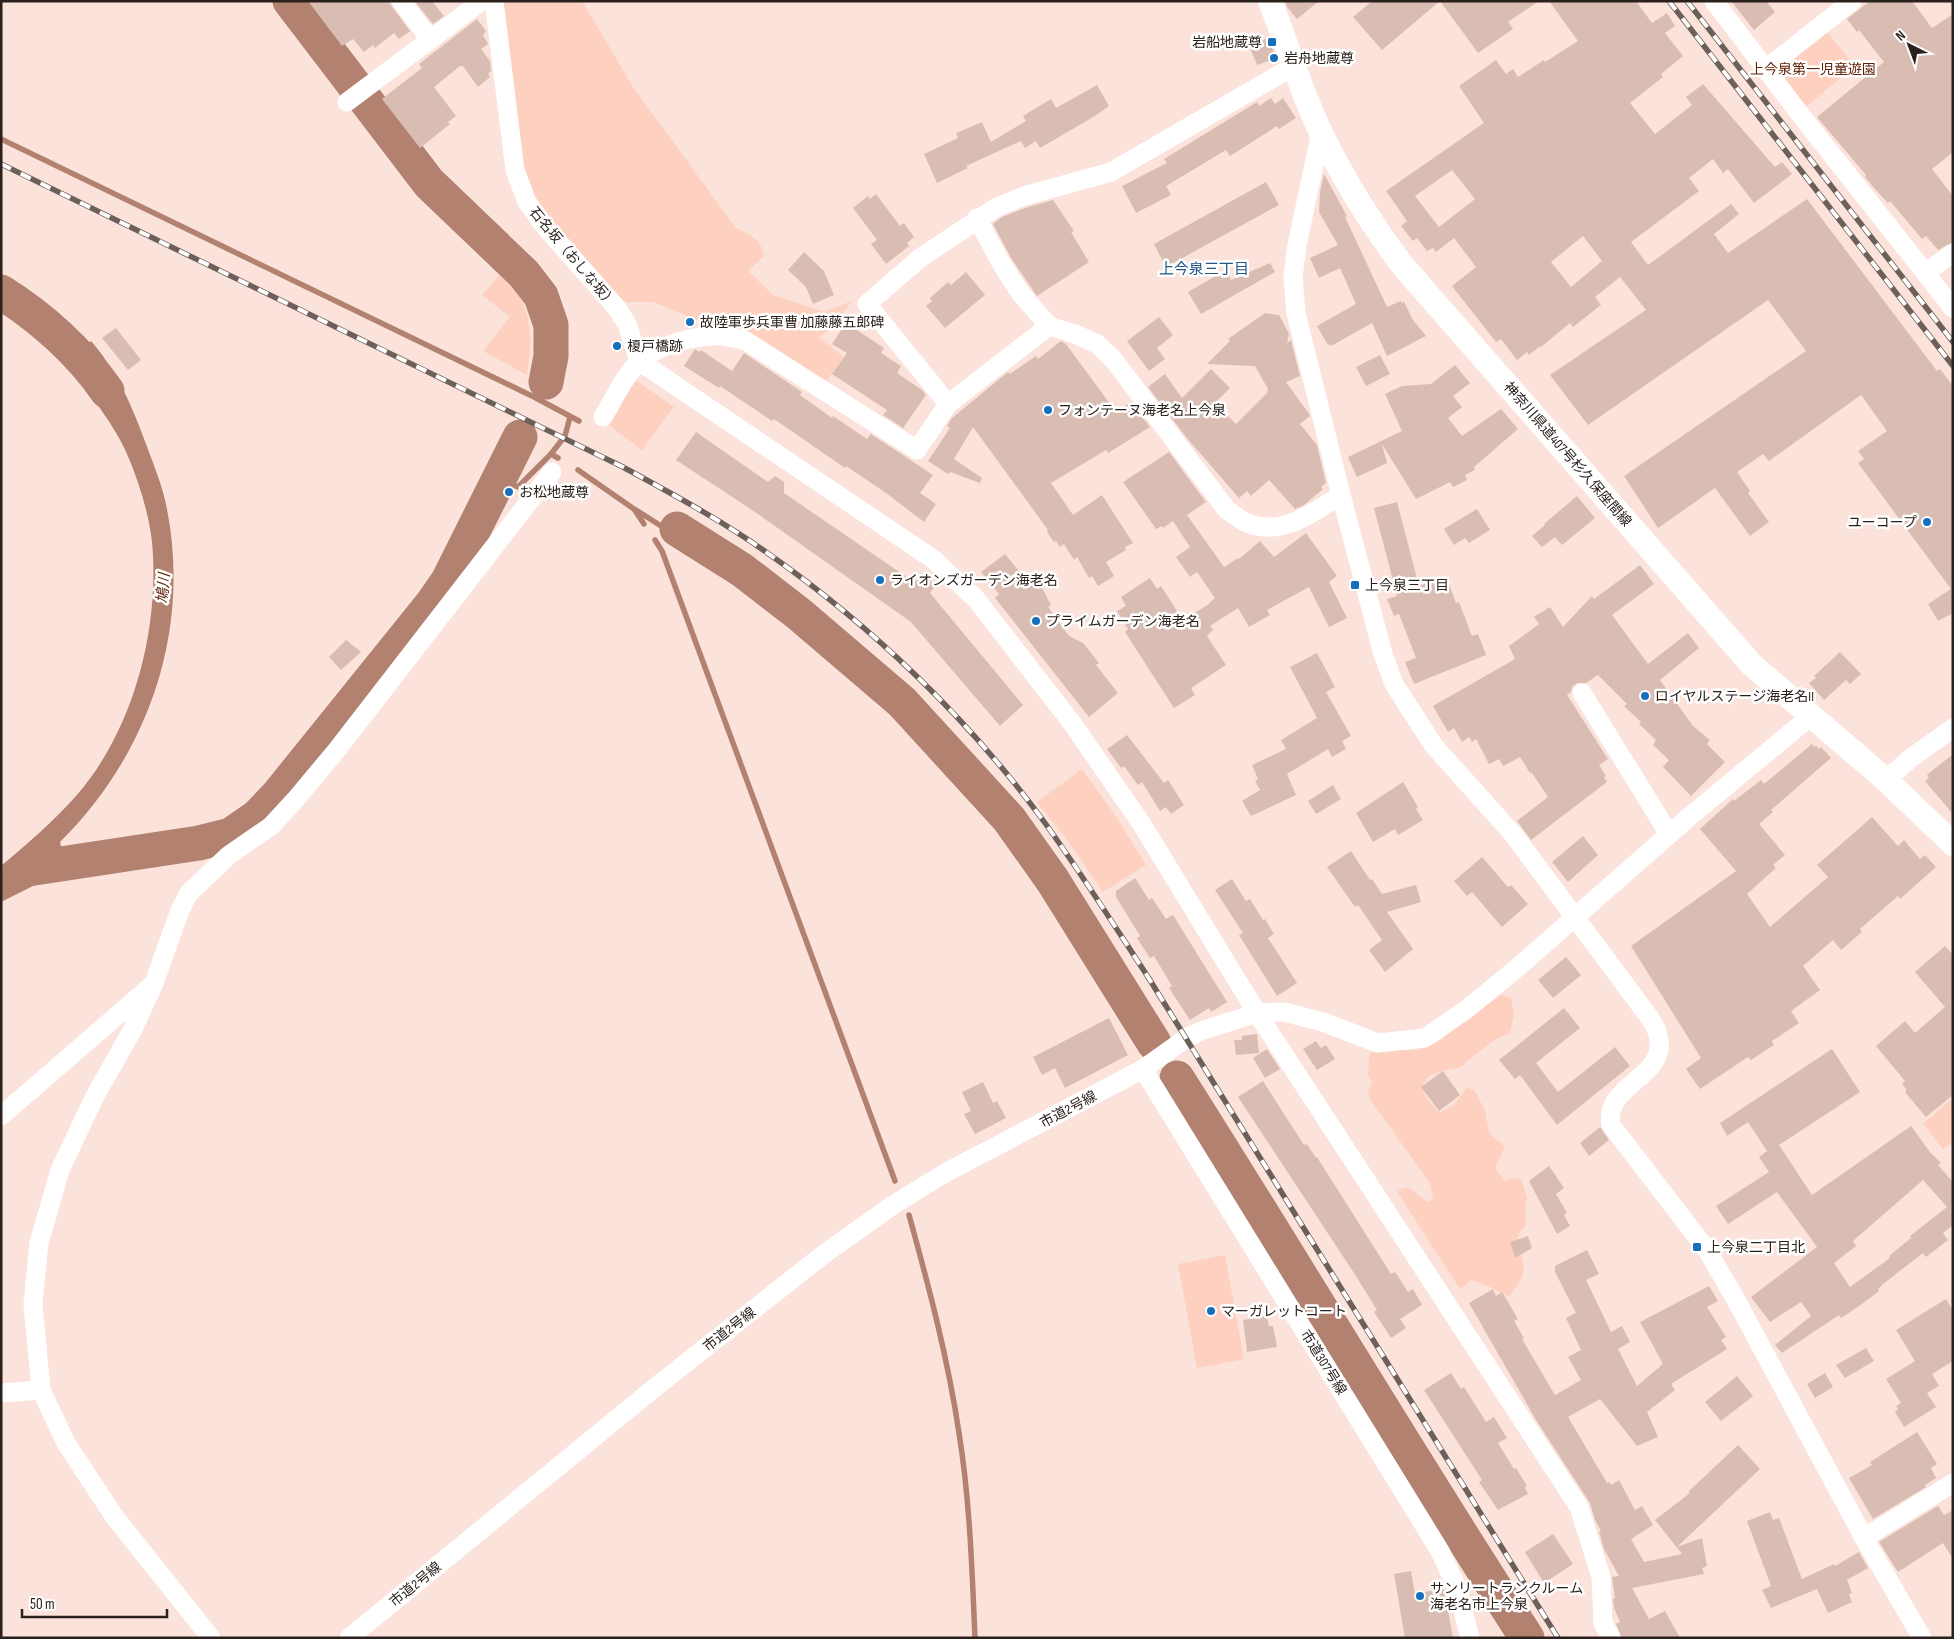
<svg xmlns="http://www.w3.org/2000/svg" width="1954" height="1639" font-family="'Sofia Sans Condensed','Noto Sans JP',sans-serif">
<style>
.green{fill:#fed0bf}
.water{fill:#b2816f}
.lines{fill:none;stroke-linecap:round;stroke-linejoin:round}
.stream{stroke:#b2816f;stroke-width:5.5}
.river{stroke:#b2816f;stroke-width:35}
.building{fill:#d9bdb2;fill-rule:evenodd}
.minor{stroke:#fff;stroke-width:19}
.major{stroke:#fff;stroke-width:24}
.rail-casing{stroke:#6d5f59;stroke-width:5.5}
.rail{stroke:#fff;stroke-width:4;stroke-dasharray:11;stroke-linecap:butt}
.poi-dot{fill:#166fbc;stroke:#fff;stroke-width:2}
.labels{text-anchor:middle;stroke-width:5;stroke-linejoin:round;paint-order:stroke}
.poi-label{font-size:14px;fill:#2a201c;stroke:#fff;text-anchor:start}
.park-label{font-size:14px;fill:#602207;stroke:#fff}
.street-label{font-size:14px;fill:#2a201c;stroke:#fff}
.neighbourhood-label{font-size:15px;fill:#23578a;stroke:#fff}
.water-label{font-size:15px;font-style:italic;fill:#5f2106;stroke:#fff}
</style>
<rect width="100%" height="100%" fill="#fbe3db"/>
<g class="green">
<path d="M481,1H582L633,87L736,228C751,235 761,239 764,256L748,271L773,295L824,312L852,301L836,323L819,338L844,357L825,383L747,330L707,324L653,302H626L589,292L512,185L497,27Z"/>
<polygon points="1824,28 1855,66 1802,110 1770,71"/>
<path d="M501,273C532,305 534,332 527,375L483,351L510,317L482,295Z"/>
<polygon points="637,381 674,407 642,450 605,422 629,383"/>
<polygon points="1082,769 1117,818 1146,865 1103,892 1070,844 1037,802"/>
<path d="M1501,995L1511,998L1514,1015L1510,1033L1494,1040L1459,1068L1445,1070L1429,1076L1422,1086L1425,1096L1439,1113L1454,1105L1467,1087L1474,1090L1485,1110L1489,1133L1505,1147L1495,1168L1505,1182L1510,1178L1521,1179L1527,1198L1525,1209L1526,1225C1507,1243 1527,1253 1523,1273C1522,1281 1513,1291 1509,1297L1488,1286L1471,1280L1460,1289L1397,1192L1403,1188H1409L1427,1202L1433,1199L1430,1183L1369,1098L1368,1092L1372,1082L1368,1075L1369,1055L1374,1050H1418L1441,1040L1460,1023Z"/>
<polygon points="1953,1098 1953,1141 1943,1149 1923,1124"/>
<polygon points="1225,1255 1244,1359 1197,1368 1178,1264"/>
</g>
<path class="water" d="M91,341C117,371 133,408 146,444C154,466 163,487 167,509C191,632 148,755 60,842L68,876L39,883L1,902V866C27,844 53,822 76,796C134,730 160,628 152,542C149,515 140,486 130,461C116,424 88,396 69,361Z"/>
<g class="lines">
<g class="stream">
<polyline points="1,139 534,397 579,421"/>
<polyline points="551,454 558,458"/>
<polyline points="578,470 634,509 644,524"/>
<polyline points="498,478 518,487 551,454 565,436 570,417"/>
<polyline points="636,510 661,526 677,529"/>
<polyline points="655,540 662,551 895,1181"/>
<path d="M909,1215C929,1287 948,1359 959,1433C970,1501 972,1570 975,1638"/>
</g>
<g class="river">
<polyline points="290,1 429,183 524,274 541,296 551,325 551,356 546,382"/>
<path d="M1,292C41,317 80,352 107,391"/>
<polyline points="677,529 742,570 799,614 902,702 1009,819 1053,881 1154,1043"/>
<polyline points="28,869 199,843 231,835 257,817 278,795 432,604 448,581 520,437"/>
<path d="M1177,1078C1295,1264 1407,1453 1527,1638"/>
</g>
</g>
<g class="building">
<polygon points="308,1 388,1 410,31 399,39 394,33 375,48 373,45 364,52 353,39 342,46"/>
<polygon points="418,1 432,1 444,16 433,24 416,3"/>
<polygon points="1285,1 1319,1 1297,19 1287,7"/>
<polygon points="1372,1 1539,1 1508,22 1513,29 1478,53 1440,1 1382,50 1353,17"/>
<path d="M1549,1H1636L1652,23L1667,13L1675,26L1665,33L1683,56L1661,74L1663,77L1630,103L1655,134L1692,105L1686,97L1703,84L1775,167L1782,162L1792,174L1754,203L1728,169L1723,173L1713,159L1689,178L1699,191L1631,242L1648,265L1731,204L1739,214L1714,234L1728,253L1807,199L1937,371L1940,369L1953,386V613L1938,621L1928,604L1951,589L1858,463L1864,459L1858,451L1887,431L1861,395L1769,461L1763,454L1737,472L1750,491L1748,493L1769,522L1750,536L1715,488L1658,528L1624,476L1806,351L1768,300L1588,425L1550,375L1646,310L1620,277L1595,297L1601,305L1573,327L1570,323L1541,347L1540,346L1529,355L1527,352L1517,360L1501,339L1496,342L1452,286L1476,267L1454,238L1436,252L1433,248L1427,251L1417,238L1413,241L1401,226L1407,221L1386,191L1484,123L1459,86L1496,60L1506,74L1513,69L1518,77L1544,60L1545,62L1578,41ZM1452,170L1475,199L1439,227L1415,196ZM1583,236L1602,261L1571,287L1551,262Z"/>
<polygon points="1731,1 1766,1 1775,12 1754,30"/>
<polygon points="1870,1 1912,1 1932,28 1953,14 1953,152 1932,169 1953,196 1953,242 1938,250 1926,236 1922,239 1890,201 1888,203 1874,188 1865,177 1866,175 1817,117 1884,62 1859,30 1857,32 1847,19"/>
<polygon points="477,19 486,31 483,35 488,44 481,49 490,61 491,71 488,74 490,77 478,87 463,66 460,66 434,87 456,116 448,122 450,124 420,148 382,99 422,68 419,64"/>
<polygon points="1268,38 1276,58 1257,65 1249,45"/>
<polygon points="1097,85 1109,106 1095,116 1040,148 1036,141 1025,148 1021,141 966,166 968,168 937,183 924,154 958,138 956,133 982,122 991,142 1026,121 1023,116 1051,99 1056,108"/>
<polygon points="1271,98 1275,104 1283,98 1296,118 1279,129 1277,126 1230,156 1226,150 1166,186 1171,195 1136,213 1122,186 1167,163 1164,159 1257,102 1259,106"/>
<polygon points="1324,174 1347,216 1345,217 1387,307 1401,301 1401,303 1404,302 1413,320 1426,336 1387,356 1372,323 1331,346 1330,344 1328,345 1317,326 1356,304 1340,268 1319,278 1310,258 1338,245 1319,212 1320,192"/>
<polygon points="1266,182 1279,205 1166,267 1154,244"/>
<polygon points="876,194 900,226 904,223 914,237 907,243 909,246 886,264 871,244 877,240 853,208 868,196 870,199"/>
<polygon points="1053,200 1074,231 1071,232 1089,262 1037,296 1011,258 993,224 1002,217 1025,208"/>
<polygon points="804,252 824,271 834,295 813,304 806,287 788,270"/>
<polygon points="1270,263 1275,272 1201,314 1188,292 1226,270 1231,280"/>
<polygon points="966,272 985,295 945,328 926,306 932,301 930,298 948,282 951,285"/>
<polygon points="1265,313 1279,315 1289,334 1287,343 1291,340 1300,376 1286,382 1309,414 1310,416 1300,424 1317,445 1326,483 1321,487 1323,489 1304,505 1295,509 1269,480 1251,496 1247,491 1239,498 1186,437 1148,387 1165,374 1182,398 1211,369 1230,388 1215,403 1236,424 1267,393 1268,389 1255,366 1207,364 1230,341 1228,339"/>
<polygon points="1159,317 1173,335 1157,348 1165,359 1149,371 1127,341"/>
<polygon points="846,323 884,348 881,353 901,366 897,373 922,390 926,395 903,428 883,415 887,410 832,374 847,353 832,344"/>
<polygon points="116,328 141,360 128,370 102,338"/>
<polygon points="1061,341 1066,344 1116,412 1131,402 1150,427 1108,453 1106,450 1051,483 1073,515 1102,495 1133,543 1125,547 1126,550 1106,562 1114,576 1098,586 1092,576 1089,578 1077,557 1074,560 1064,544 1060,547 1056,541 1054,542 1047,532 1048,530 973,427 954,459 982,478 980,483 950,472 948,474 928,461 950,428 947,426 952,418 1008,372 1010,374 1036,356 1038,359"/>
<polygon points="695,349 700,352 701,350 732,371 744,353 802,392 800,395 832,418 833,416 867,439 871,434 933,475 920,493 936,504 924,522 886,493 846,466 845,468 774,419 772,421 720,386 719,388 684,366"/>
<polygon points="1380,355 1390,374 1366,386 1356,367"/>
<polygon points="1455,365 1470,383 1453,396 1462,407 1448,418 1462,436 1501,409 1518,429 1474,467 1475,470 1465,475 1467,480 1453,487 1450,482 1416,499 1382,444 1387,463 1357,477 1348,457 1402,431 1385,394 1402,386 1431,384"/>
<polygon points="696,432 768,482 775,476 784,482 784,493 914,582 926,576 935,586 930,593 1023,705 1000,726 911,622 755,512 676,460"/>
<polygon points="1169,452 1206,502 1187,515 1224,567 1238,558 1239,559 1260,541 1274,557 1306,533 1337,576 1329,582 1347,618 1329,627 1309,587 1267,610 1270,615 1249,627 1238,608 1210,626 1213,630 1207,636 1226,665 1191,688 1195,695 1174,708 1125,632 1128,629 1117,611 1126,606 1121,597 1150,578 1157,589 1161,586 1183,620 1209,604 1209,603 1215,598 1197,572 1190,577 1176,557 1190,547 1173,521 1163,528 1162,526 1156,529 1123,482"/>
<polygon points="1577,496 1595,518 1562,545 1555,537 1542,547 1532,536 1545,525 1544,524"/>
<polygon points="1397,502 1419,586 1442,577 1445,585 1449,584 1456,603 1459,602 1472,636 1478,634 1486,655 1414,684 1405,662 1416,658 1399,614 1394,616 1387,599 1397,596 1374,508"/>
<polygon points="1477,509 1490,530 1469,543 1465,538 1454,545 1444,529"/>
<polygon points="1005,554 1023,576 1028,573 1037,584 1039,582 1051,605 1048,607 1069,636 1083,643 1099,663 1096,665 1118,693 1089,717 995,598 999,594 981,572"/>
<polygon points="1640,565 1654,584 1612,615 1648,664 1688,633 1699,648 1660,680 1693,726 1710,740 1707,744 1725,762 1691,796 1663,767 1669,760 1653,745 1656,740 1639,724 1641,722 1624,706 1627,704 1598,675 1586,683 1577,683 1572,687 1571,692 1567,695 1608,759 1599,765 1606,776 1604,777 1607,782 1531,840 1517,821 1548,797 1532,773 1530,773 1520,757 1503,766 1499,759 1489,764 1476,739 1472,742 1469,737 1462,742 1454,728 1448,732 1433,706 1515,659 1509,646 1539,624 1534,617 1550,607 1563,627 1592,596 1594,599"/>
<polygon points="346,640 361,652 341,670 329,657"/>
<polygon points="1840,652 1861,674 1850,684 1846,680 1824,700 1809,683 1816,678 1814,676"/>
<polygon points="1317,653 1335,687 1326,692 1351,736 1342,741 1346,749 1332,757 1328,749 1287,774 1296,795 1251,816 1242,801 1260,790 1255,781 1258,779 1252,765 1286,749 1281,740 1317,718 1290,667"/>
<polygon points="1127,735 1164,783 1168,780 1184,805 1171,814 1166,807 1160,811 1142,782 1138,785 1124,766 1121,768 1107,749"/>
<polygon points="1812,744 1814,747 1816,746 1819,749 1821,747 1831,758 1771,810 1773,812 1759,824 1785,855 1773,865 1776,868 1747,894 1770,927 1828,877 1817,865 1872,817 1898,846 1904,840 1920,859 1925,855 1936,867 1900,899 1898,896 1860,929 1862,932 1841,950 1833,940 1803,966 1820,990 1791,1011 1799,1023 1772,1041 1774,1045 1751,1060 1748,1057 1700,1089 1686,1069 1701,1058 1631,946 1736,871 1700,829 1733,799 1734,801 1761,780 1764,784"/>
<polygon points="1953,754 1953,814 1925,781 1929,778 1927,775"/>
<polygon points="1403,782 1418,807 1416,809 1423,820 1398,835 1395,829 1373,842 1356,813"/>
<polygon points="1333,785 1341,799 1316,814 1308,801"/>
<polygon points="1583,836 1598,855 1568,882 1552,862"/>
<polygon points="1351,851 1370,880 1372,879 1382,894 1416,885 1421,902 1387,912 1413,949 1385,972 1369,950 1382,940 1358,905 1355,907 1327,867"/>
<polygon points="1482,857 1508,887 1511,885 1528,904 1502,927 1472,892 1467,896 1454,881"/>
<polygon points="1135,878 1149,900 1152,898 1166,919 1173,915 1227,1002 1211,1012 1209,1008 1190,1020 1169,988 1172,986 1154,956 1150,958 1137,938 1140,936 1116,897 1116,891"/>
<polygon points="1232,879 1246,901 1250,899 1263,920 1265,919 1274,934 1268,938 1297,983 1277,996 1239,935 1243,933 1215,890"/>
<polygon points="1945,946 1953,955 1953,1095 1926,1117 1905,1092 1907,1090 1902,1084 1905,1081 1876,1046 1905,1021 1915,1033 1945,1007 1915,972"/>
<polygon points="1566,957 1581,975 1553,998 1538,980"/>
<polygon points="1564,1008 1580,1028 1536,1063 1558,1092 1615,1047 1630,1066 1557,1125 1520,1075 1515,1079 1499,1060"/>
<polygon points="1109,1018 1128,1055 1065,1088 1055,1068 1042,1075 1033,1057"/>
<polygon points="1257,1034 1259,1053 1236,1055 1234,1040 1242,1040 1242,1036"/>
<polygon points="1316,1041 1321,1048 1326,1045 1335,1059 1317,1070 1303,1049"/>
<polygon points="1267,1049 1280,1069 1265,1078 1253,1058"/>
<path d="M1832,1049L1860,1092L1779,1145L1812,1195L1911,1126L1930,1152L1941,1163L1938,1165L1953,1182V1225L1943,1233L1948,1240L1926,1257L1923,1253L1883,1284L1878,1289L1879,1291L1862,1304L1841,1318L1839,1315L1782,1353L1775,1345L1811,1316L1801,1302L1770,1322L1751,1297L1817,1247L1777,1192L1728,1224L1716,1206L1769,1172L1759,1157L1767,1151L1748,1122L1727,1136L1720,1123ZM1923,1180L1947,1207L1910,1236L1911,1238L1889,1256L1890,1258L1850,1287L1834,1263L1856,1246L1853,1241Z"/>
<polygon points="1443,1071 1460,1095 1439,1111 1421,1087"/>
<polygon points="1263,1081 1304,1145 1307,1144 1316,1158 1317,1157 1391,1274 1395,1272 1408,1292 1413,1289 1422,1305 1400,1319 1406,1328 1391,1338 1374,1312 1377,1310 1354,1273 1238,1097"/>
<polygon points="983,1082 993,1103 997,1101 1006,1118 975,1134 964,1114 971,1111 962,1092"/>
<polygon points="1600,1127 1609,1140 1589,1156 1580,1143"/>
<polygon points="1549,1166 1564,1188 1556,1194 1567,1213 1564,1215 1570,1226 1557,1234 1529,1181"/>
<polygon points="1528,1236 1532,1248 1515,1258 1510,1242"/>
<polygon points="1587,1250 1599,1274 1586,1280 1611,1332 1622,1326 1630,1342 1618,1349 1637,1386 1663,1364 1640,1322 1709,1286 1718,1301 1707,1307 1726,1337 1721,1340 1727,1349 1671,1384 1675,1390 1647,1412 1658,1437 1637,1446 1600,1399 1568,1417 1607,1483 1609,1482 1611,1485 1619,1480 1635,1510 1642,1506 1653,1525 1631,1539 1644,1562 1682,1554 1655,1520 1690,1493 1688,1492 1738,1445 1760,1469 1677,1547 1702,1538 1707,1566 1702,1568 1704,1574 1632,1588 1649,1619 1665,1611 1680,1638 1622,1638 1616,1624 1620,1622 1614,1608 1613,1599 1615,1598 1612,1577 1619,1576 1604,1549 1599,1532 1601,1531 1595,1520 1590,1503 1536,1420 1469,1303 1493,1289 1496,1296 1502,1292 1518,1319 1514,1321 1524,1338 1522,1339 1555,1395 1581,1380 1568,1357 1581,1350 1566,1318 1576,1313 1555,1272 1555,1266"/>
<polygon points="1946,1299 1953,1311 1953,1361 1932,1374 1939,1386 1927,1393 1936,1407 1904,1427 1895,1412 1898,1409 1896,1406 1901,1403 1886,1379 1915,1361 1896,1330"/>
<polygon points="1267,1316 1269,1326 1273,1326 1277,1347 1247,1352 1243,1320"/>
<polygon points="1866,1348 1874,1361 1845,1378 1836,1365"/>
<polygon points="1451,1373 1461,1389 1464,1387 1486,1422 1494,1417 1507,1438 1498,1443 1514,1469 1516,1468 1527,1486 1525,1488 1528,1494 1498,1510 1479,1482 1482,1480 1424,1390"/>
<polygon points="1825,1373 1833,1387 1815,1398 1807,1384"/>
<polygon points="1737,1376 1753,1396 1721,1421 1705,1402"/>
<polygon points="1917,1432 1937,1464 1931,1468 1936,1478 1925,1485 1926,1487 1873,1519 1849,1478 1872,1465 1870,1462"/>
<polygon points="1938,1506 1944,1515 1953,1510 1953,1559 1943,1543 1898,1572 1879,1542"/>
<polygon points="1770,1512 1773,1520 1779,1518 1802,1579 1834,1564 1835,1566 1859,1552 1868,1568 1847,1580 1852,1593 1849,1594 1852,1602 1828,1613 1817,1589 1771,1608 1762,1590 1771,1586 1747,1521"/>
<polygon points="1553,1534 1573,1564 1544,1583 1525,1552"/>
<polygon points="1411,1571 1415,1594 1444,1588 1453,1638 1405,1638 1394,1574"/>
</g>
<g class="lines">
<g class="minor">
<polyline points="401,1 430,39"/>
<polyline points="494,1 515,170 527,202 546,228 616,307 627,324 639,361"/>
<polyline points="1714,1 1803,118 1953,308"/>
<polyline points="1766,69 1852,1"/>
<polyline points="347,102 482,1"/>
<path d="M1321,132L1297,245L1293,277L1296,313L1341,495L1383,654L1394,684L1434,746L1513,834L1652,1021C1654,1025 1657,1030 1658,1035C1669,1079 1603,1083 1611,1125L1707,1250L1736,1300L1864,1538L1922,1638"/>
<path d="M977,218L1001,263L1021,294L1049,326L1075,334L1097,344L1113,359L1227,510C1234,514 1242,522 1250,524C1284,536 1313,512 1341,495"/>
<polyline points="1925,273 1953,253"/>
<polyline points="639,361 933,559 976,599 1072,723 1141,823 1257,1013 1579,1507 1601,1577 1603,1623 1611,1638"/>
<polyline points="948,404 867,304 920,258 997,207 1024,196 1111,172 1294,66"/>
<path d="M603,417C613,401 625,374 639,362C659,345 693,335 720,336C728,336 738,339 746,341L917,450L948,404L1049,326"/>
<polyline points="1582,693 1669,834"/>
<polyline points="1886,780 1911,758 1953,728"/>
<polyline points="1143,1069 1440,1551 1458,1590 1470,1638"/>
<polyline points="1,1116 150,987"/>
<polyline points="1,1393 41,1390"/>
<polyline points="1864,1538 1953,1483"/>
<polyline points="211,1638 114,1516 66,1443 41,1390 33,1304 39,1243 60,1170 95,1096 133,1029 154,983 180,910 189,893 229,855 271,826 295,800 336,751 552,472"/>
<polyline points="349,1638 658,1385 824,1254 893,1205 945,1173 1143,1069 1188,1037 1201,1031 1257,1013 1284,1012 1323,1022 1378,1043 1425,1038 1467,1009 1517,968 1689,817 1811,716"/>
</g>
<path class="major" d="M1270,1C1287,44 1301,92 1321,133C1344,180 1371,224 1403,266L1752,665L1886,780L1953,844"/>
<g class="rail-casing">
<g id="rail">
<polyline points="1669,1 1953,366"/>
<polyline points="1687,1 1953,342"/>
<path d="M1,164L623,467C672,494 721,520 766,552C872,626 969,719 1045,823C1081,873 1114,925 1148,977L1558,1638"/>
</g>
</g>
<use href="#rail" class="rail"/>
</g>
<g class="poi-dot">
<rect x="1267" y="37" width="10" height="10" rx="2.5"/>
<circle cx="1274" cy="58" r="5"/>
<circle cx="690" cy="322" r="5"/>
<circle cx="617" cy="346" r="5"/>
<circle cx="1048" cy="410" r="5"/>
<circle cx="509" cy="492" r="5"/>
<circle cx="1927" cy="522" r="5"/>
<circle cx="880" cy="580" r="5"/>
<rect x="1350" y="580" width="10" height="10" rx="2.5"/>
<circle cx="1036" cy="621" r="5"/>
<circle cx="1645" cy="696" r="5"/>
<rect x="1692" y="1242" width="10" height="10" rx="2.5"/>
<circle cx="1211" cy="1311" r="5"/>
<circle cx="1420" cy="1596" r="5"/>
</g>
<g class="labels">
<g class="poi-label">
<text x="1262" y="47" text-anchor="end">岩船地蔵尊</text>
<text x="1284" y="63">岩舟地蔵尊</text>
<text x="700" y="327">故陸軍歩兵軍曹 加藤藤五郎碑</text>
<text x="627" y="351">榎戸橋跡</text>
<text x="1058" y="415">フォンテーヌ海老名上今泉</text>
<text x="519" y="497">お松地蔵尊</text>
<text x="1917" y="527" text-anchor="end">ユーコープ</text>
<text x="890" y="585">ライオンズガーデン海老名</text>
<text x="1365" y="590">上今泉三丁目</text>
<text x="1046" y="626">プライムガーデン海老名</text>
<text x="1655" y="701">ロイヤルステージ海老名II</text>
<text x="1707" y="1252">上今泉二丁目北</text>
<text x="1221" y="1316">マーガレットコート</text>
<text x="1430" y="1593">サンリートランクルーム<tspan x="1430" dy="16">海老名市上今泉</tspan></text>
</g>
<g class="park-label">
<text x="1813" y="74">上今泉第一児童遊園</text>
</g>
<g class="street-label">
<text transform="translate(573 257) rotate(50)" y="5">石名坂（おしな坂）</text>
<text transform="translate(1568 454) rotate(49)" y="5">神奈川県道407号杉久保座間線</text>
<text transform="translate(1068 1109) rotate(-28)" y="5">市道2号線</text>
<text transform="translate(729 1329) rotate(-38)" y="5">市道2号線</text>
<text transform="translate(1324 1362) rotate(58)" y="5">市道307号線</text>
<text transform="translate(415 1584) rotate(-39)" y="5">市道2号線</text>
</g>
<g class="neighbourhood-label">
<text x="1204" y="274">上今泉三丁目</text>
</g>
<g class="water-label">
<text transform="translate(163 588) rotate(-85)" y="5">鳩川</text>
</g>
</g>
<rect width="1954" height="1639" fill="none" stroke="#2a201c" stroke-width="5"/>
<g transform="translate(1909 45) rotate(318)" stroke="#ffffff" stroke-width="4" paint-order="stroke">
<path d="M0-4L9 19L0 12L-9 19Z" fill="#2a201c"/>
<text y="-8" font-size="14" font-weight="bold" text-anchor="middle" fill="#2a201c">N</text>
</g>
<path d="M22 1609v8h145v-8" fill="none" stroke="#2a201c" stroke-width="2.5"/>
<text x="30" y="1609" font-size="15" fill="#2a201c" stroke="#ffffff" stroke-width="4" paint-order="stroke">50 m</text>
</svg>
